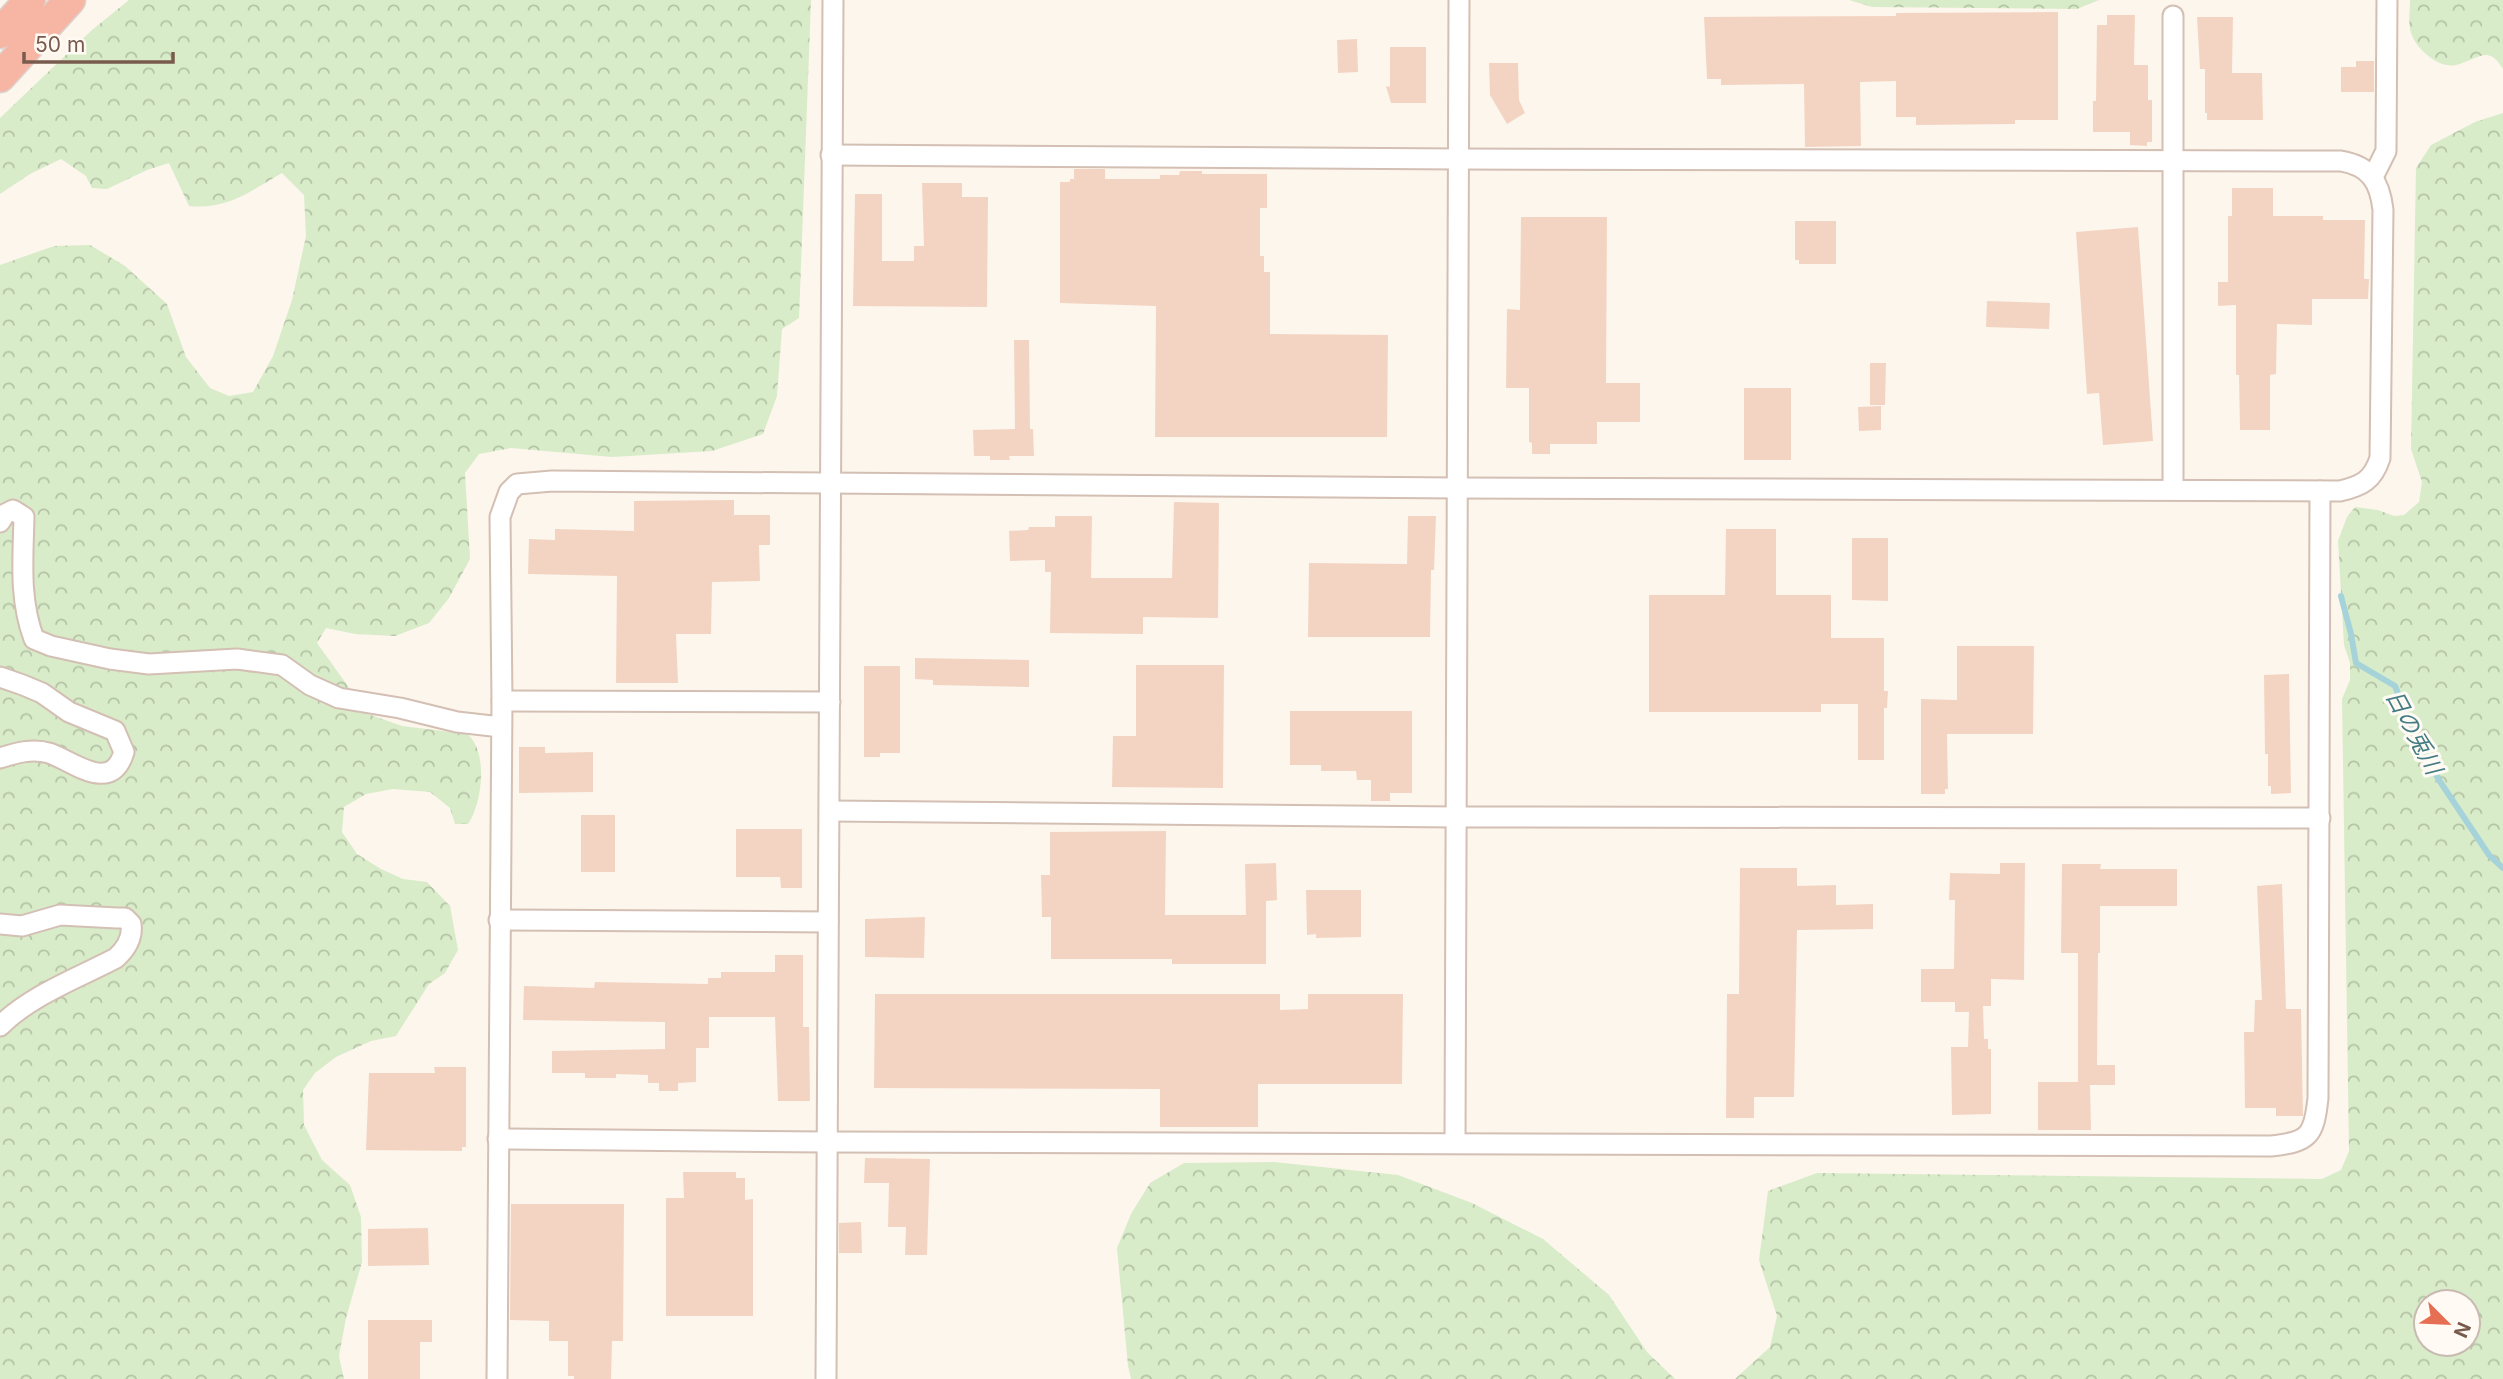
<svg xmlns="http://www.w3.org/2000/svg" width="2503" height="1379" font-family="Inter,'Noto Sans JP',sans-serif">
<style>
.forest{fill:url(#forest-crowns);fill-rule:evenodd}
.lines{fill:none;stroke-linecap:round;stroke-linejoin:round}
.stream{stroke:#a5d3d9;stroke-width:6}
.building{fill:#f3d4c3}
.minor-casing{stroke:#d3bfb3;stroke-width:23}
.highway-casing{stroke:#dcd4d1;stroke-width:33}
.minor{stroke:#fff;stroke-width:19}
.highway{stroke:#f6b6a3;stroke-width:30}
.labels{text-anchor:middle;stroke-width:6;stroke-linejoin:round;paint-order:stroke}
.water-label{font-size:23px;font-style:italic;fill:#437c85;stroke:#fffaf3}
</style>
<defs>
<pattern id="forest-crowns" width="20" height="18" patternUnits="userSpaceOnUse" patternTransform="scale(1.75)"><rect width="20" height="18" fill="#d8ecc9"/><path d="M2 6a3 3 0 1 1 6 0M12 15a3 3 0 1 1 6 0" fill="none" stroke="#b4c2a5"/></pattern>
</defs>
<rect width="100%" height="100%" fill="#fdf6ec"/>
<g class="forest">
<path d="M129,0H811L799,318L782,329L777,396L763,434L712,451L612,457L511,448L479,454L465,473L470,559L449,598L429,623L395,636L355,634L326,628L317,643L368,714L402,726L467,734C489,751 482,805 468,824H455L450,808L430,792L393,789L366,794L344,807L342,832L357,854L381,869L403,879L427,882L450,906L458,950L445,973L429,984L396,1036L371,1041L336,1057L315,1073L303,1090L304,1125L322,1160L350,1185L361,1217L362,1262L346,1318L339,1356L344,1379H0V265L54,246L90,245L125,266L167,304L186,357L210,388L229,396L253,392L273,356L292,300L306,236L304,195L282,173C251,191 226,210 189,206L169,163L147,170L107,189L92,188L86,176L61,159L30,174L0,194V118L92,30Z"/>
<polygon points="1849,0 2099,0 2077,9 1872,7"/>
<path d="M2410,0H2503V69C2499,63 2495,56 2487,55C2477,55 2466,63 2456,65C2439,69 2416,49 2411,33C2408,24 2410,10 2410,0Z"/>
<path d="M2503,113V1379H1735L1770,1347L1777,1316L1759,1260L1768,1191L1817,1173L2322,1179L2341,1170L2349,1151L2342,699L2350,680V663L2344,645L2338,541L2347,517L2355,507L2378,510L2394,516L2404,515L2419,502L2422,482L2411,449L2416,168L2431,145L2475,122ZM2426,1302H2468V1344H2426Z"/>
<polygon points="1274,1162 1398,1175 1472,1203 1543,1239 1609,1295 1647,1352 1675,1379 1131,1379 1128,1366 1117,1248 1131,1214 1150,1183 1184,1163"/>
</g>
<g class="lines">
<polyline class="stream" points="2341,596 2351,634 2356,663 2395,686 2415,735 2439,780 2489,855 2503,868"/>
</g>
<g class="building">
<polygon points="2058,12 2058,120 2015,120 2015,124 1916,125 1916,117 1896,117 1896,81 1860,82 1861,146 1805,147 1804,84 1721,85 1721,79 1707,79 1704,17 1896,16 1896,13"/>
<polygon points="2107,15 2135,15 2134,65 2148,65 2148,100 2152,100 2152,142 2147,142 2147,146 2130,145 2130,132 2093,132 2093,101 2096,101 2097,25 2107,25"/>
<polygon points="2197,17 2233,17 2232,73 2262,73 2263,120 2207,120 2207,113 2205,113 2205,69 2200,69"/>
<polygon points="1357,39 1358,72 1338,73 1337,40"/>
<polygon points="1390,47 1426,47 1426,103 1391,103 1386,86 1390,87"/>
<polygon points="2356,61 2374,61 2374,92 2341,92 2341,67 2356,67"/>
<polygon points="1489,63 1518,63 1519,100 1525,113 1507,124 1490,95"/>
<polygon points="1074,169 1105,169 1105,179 1160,179 1160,175 1179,175 1180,171 1202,171 1202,174 1267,174 1267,208 1260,208 1260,256 1264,256 1264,272 1270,272 1270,334 1388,335 1387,437 1155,437 1156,306 1060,303 1060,182 1070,182 1070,179 1074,179"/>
<polygon points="922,183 962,183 962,197 988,197 987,307 853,306 855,194 882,194 882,261 914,261 914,246 924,246"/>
<polygon points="2232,188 2273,188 2273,216 2323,216 2323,220 2365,220 2364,279 2369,279 2368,299 2312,299 2312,325 2277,324 2276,374 2270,375 2270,430 2240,430 2239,375 2236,375 2236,305 2218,306 2218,282 2228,282 2228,216 2232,216"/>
<polygon points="1521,217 1607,217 1606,383 1640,383 1640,422 1597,422 1597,444 1550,444 1550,454 1532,454 1532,443 1529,442 1529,388 1506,388 1507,309 1520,310"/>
<polygon points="1795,221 1836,221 1836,264 1799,264 1799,260 1795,260"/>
<polygon points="2138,227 2153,441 2103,445 2099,393 2087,394 2076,232"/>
<polygon points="1987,301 2050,303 2049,329 1986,327"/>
<polygon points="1014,340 1029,340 1030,429 1033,429 1034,456 1009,456 1010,460 990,460 990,456 974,456 973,430 1015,429"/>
<polygon points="1870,363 1886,363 1885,405 1870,405"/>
<rect x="1744" y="388" width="47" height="72"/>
<polygon points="1881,406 1881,430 1859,431 1858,407"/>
<polygon points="734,500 734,515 770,515 770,545 759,545 760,581 712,582 711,634 676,634 678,683 616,683 617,576 528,574 529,539 555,540 555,529 634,531 634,501"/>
<polygon points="1174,502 1219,503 1218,618 1143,617 1143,634 1050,633 1051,572 1045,572 1045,560 1010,561 1009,531 1028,530 1029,527 1055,527 1055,516 1092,516 1091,578 1172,578"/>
<polygon points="1408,516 1436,516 1434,570 1431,570 1430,637 1308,637 1309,563 1407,564"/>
<polygon points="1726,529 1776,529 1776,595 1831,595 1831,638 1884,638 1884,691 1888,691 1887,708 1884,708 1884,760 1858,760 1858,704 1821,704 1821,712 1649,712 1649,595 1725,595"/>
<polygon points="1852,538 1888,538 1888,601 1852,600"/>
<polygon points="1957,646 2034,646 2033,734 1947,734 1948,789 1945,789 1945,794 1921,794 1921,699 1957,700"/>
<polygon points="915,658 1029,660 1029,687 933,685 933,680 915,679"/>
<polygon points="1136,665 1224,665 1223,788 1112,787 1113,736 1136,736"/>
<polygon points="864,666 900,666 900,753 880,753 880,757 864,757"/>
<polygon points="2289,674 2291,793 2271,794 2271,786 2268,786 2268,754 2265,754 2264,675"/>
<polygon points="1290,711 1412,711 1412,793 1390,793 1390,801 1371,801 1371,780 1357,780 1356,771 1321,771 1321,765 1290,765"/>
<polygon points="519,747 545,747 545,753 593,752 593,792 519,793"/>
<rect x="581" y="815" width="34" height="57"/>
<polygon points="736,829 802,829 802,888 781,888 780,877 736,877"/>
<polygon points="1166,831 1165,915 1246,915 1245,864 1276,863 1277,900 1266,901 1266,964 1172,964 1172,959 1051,959 1051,917 1042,917 1041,875 1050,875 1050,832"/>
<polygon points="2000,863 2025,863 2024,980 1991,979 1991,1006 1983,1006 1984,1039 1988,1039 1988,1049 1991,1049 1991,1114 1952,1115 1951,1047 1968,1047 1969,1012 1955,1012 1955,1002 1921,1002 1921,969 1954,969 1955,900 1949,900 1950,873 2000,874"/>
<polygon points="2062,864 2101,864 2100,869 2177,869 2177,906 2100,906 2100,953 2098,953 2097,1065 2115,1065 2115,1085 2090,1085 2091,1130 2038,1130 2038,1082 2078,1082 2078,953 2061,953"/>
<polygon points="1740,868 1797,868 1797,886 1836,885 1836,905 1873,904 1873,929 1797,930 1794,1097 1754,1097 1754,1118 1726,1118 1727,994 1739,994"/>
<polygon points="2282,884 2286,1009 2301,1009 2303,1116 2276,1116 2276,1108 2245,1108 2244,1032 2254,1032 2255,1000 2262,1000 2257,886"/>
<polygon points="1306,890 1361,890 1361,937 1316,938 1316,934 1307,935"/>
<polygon points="925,917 924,958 865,957 865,919"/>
<polygon points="775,955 803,955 803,1027 809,1027 810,1101 778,1101 775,1017 709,1017 709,1048 696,1048 696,1082 678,1083 678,1091 659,1091 659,1083 648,1083 648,1075 616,1074 616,1078 585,1078 585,1073 552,1073 552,1051 665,1049 665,1022 523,1020 524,986 594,988 595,982 708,984 708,978 721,978 721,972 775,972"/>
<polygon points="875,994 1280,994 1280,1010 1308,1009 1308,994 1403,994 1402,1084 1258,1084 1258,1127 1160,1127 1160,1089 874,1088"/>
<polygon points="434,1067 466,1067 466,1147 462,1147 462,1151 366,1150 369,1073 435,1073"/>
<polygon points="865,1158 930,1159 927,1255 905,1255 906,1227 888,1227 889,1183 864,1183"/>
<polygon points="683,1172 736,1172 736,1178 745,1178 745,1200 753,1199 753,1316 666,1316 666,1198 684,1198"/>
<polygon points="511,1204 624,1204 623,1341 612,1341 611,1379 574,1379 574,1376 568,1376 568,1341 549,1341 549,1321 510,1320"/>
<polygon points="861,1222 862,1253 839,1253 839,1223"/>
<polygon points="428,1228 429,1265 368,1266 368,1229"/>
<polygon points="368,1320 432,1320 432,1342 420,1342 420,1379 368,1379"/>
</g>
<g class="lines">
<g class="minor-casing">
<g id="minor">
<polyline points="2173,16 2173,489"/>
<polyline points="2373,177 2386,151 2387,0"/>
<path d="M0,522L5,514L13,510L24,517C23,560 19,599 34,639L51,646L110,659L149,664L237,659L282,665L310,685L339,698L400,708L457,722L501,727"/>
<path d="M0,677L23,685L42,693L69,712L115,731L124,752C111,795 73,761 49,753C32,748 16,753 0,758"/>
<polyline points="502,701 830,702"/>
<polyline points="830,811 1455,817 2320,818"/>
<polyline points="499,920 828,922"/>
<path d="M0,924L22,926L60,915L117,918H125L131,924C133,938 126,949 116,958C78,978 31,995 0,1026"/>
<path d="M498,1139L827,1142L2271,1146C2309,1142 2314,1136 2318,1098L2320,491"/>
<polyline points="1455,1143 1459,0"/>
<path d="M497,1379L502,701L500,517L509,492L517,484L552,481L1458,488L2340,491C2362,486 2373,480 2380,458L2383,210C2380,182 2370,166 2341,161L1459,159L831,155"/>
<polyline points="826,1379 833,0"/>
</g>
</g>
<g class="highway-casing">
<g id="highway">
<polyline points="0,33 30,0"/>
<polyline points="0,77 70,0"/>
</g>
</g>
<use href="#minor" class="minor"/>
<use href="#highway" class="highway"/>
</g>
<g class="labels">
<g class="water-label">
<text transform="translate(2414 732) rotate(62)" y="8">日の兎川</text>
</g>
</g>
<g transform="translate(2447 1323) rotate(114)"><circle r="33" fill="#fffaf3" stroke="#c9bab1" stroke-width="2"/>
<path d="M0-5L12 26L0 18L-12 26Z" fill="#e66e52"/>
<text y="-10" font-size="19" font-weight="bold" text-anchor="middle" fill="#795b4d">N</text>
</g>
<path d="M24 52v10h149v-10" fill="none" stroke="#795b4d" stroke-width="3.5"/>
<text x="35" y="52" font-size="21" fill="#795b4d" stroke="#fffaf3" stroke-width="5" paint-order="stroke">50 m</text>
</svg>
